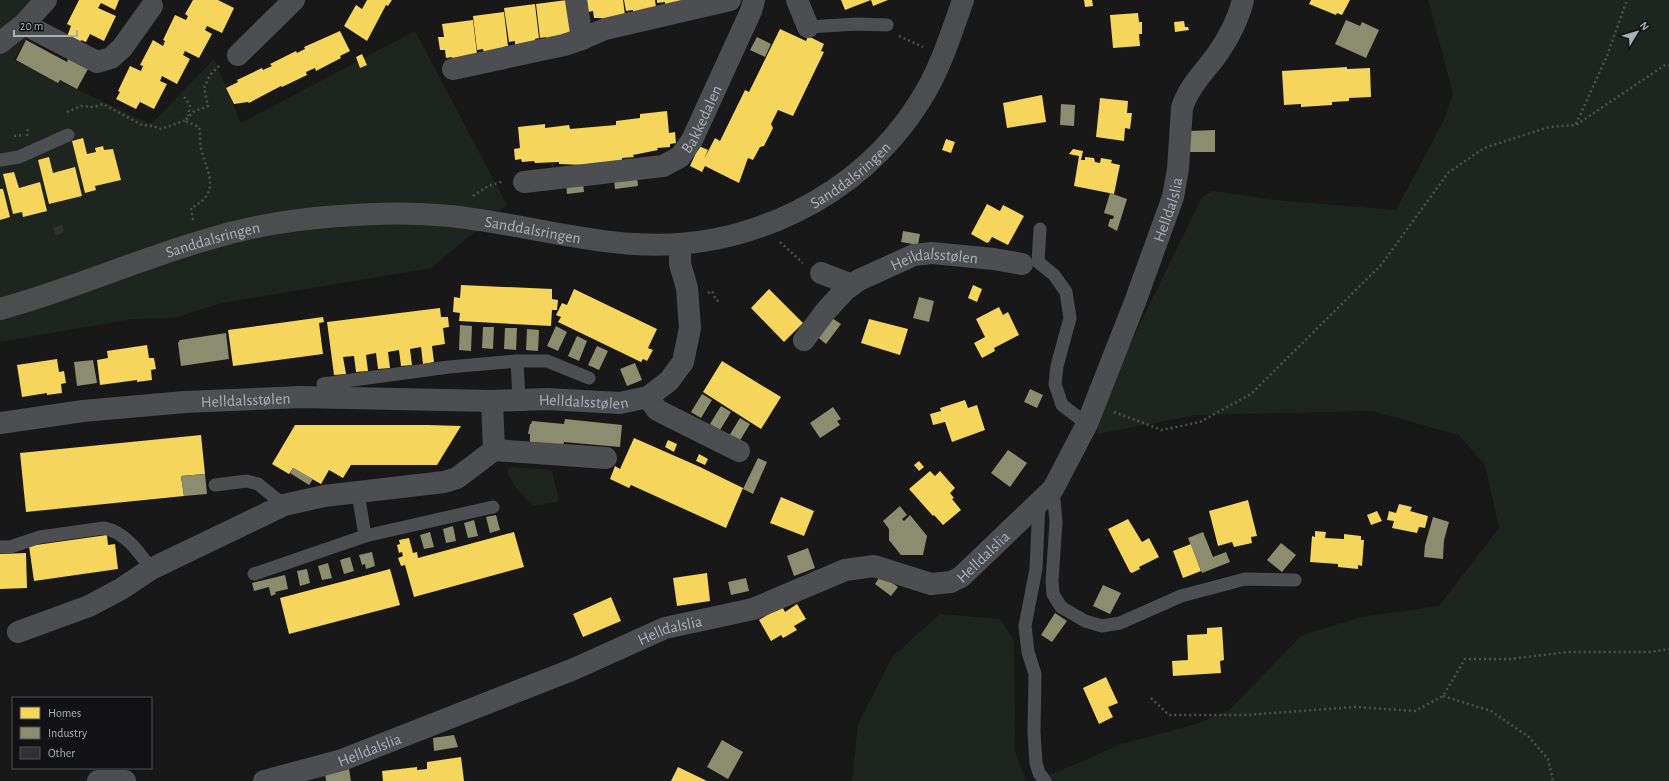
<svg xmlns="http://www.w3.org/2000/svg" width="1669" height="781" font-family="'Alegreya Sans',sans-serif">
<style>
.green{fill:#1e251e}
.homes{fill:#f6d55c}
.industry{fill:#8c8c6e}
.building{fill:#313132}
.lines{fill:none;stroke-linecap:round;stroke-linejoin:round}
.path{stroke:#4e4f53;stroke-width:2.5;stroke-dasharray:2 3;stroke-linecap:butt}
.lane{stroke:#4c4e51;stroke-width:13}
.street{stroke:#4c4e51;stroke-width:22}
.secondary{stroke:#4b4d4f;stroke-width:22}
.labels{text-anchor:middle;stroke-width:4;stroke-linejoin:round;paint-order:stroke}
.street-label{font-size:16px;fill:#aab0b9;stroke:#121214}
</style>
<rect width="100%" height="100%" fill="#181818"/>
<g class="green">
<polygon points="0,0 48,0 14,60 151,124 214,59 241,123 415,31 507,205 431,268 221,303 175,318 131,319 0,342"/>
<polygon points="1428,0 1669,0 1669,781 1032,781 1067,768 1119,745 1199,723 1229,710 1302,635 1362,617 1439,606 1499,528 1485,465 1459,435 1372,411 1196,415 1097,434 1103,400 1202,197 1213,191 1275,200 1396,210 1445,118 1453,94"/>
<path d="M510,467L552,470L559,501L534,506C523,497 513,486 507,472Z"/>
<polygon points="940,614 1000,619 1014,640 1015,751 1026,781 852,781 858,724 892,657"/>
</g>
<g class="homes">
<polygon points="79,0 119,0 115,10 101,3 98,8 116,16 104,41 90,34 86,42 81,40 79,45 66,39 71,26 67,24"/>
<polygon points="193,0 218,0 234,8 222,33 207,26 205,30 212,34 199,58 185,51 183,55 190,59 177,84 162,76 160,81 167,84 154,109 140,102 136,109 116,99 120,92 118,91 130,66 141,71 143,66 140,65 153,40 163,46 165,41 163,40 175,15 186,20 188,16 185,14"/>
<polygon points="367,0 392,0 388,6 386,5 367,41 344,26 356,5 362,9"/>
<polygon points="567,0 571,34 547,42 546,37 540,38 536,4"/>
<polygon points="587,0 623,0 625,15 602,22 602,18 594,18 593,11 588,12"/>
<polygon points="624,0 655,0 656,7 633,14 633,10 626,11"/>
<polygon points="657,0 683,0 665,6 665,2 657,3"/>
<polygon points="841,0 888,0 873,6 871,0 845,10"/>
<polygon points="1084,0 1092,0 1093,6 1085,7"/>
<polygon points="1311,0 1350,0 1342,15 1337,13 1336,15 1309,4"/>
<polygon points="535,4 539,38 535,39 535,44 515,46 515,41 509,42 504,8"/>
<polygon points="504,12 508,46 503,47 504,51 484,53 483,49 477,50 473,16"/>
<polygon points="1138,13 1139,22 1142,22 1142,34 1139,34 1140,46 1113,48 1110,15"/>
<polygon points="473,20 477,54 453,61 452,57 446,58 445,50 440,50 438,37 444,37 442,24"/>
<polygon points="1184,21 1185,27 1188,27 1189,30 1175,32 1174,22"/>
<polygon points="780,29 806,41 808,36 824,44 821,51 824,52 793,116 778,110 771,124 773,128 764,146 760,147 753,160 748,158 739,183 705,166 702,172 690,166 699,146 708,150 704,159 715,138 720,141 745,90 749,92"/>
<polygon points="340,31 350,51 340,56 341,58 316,71 315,68 306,72 307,75 282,87 281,86 249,103 248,102 234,104 226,88 238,82 237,80 262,68 263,70 272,66 270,64 296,51 297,53 305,49 304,47"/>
<polygon points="362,54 367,65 360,68 356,57"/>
<polygon points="1347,67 1347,69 1370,68 1371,97 1349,98 1349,101 1332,102 1332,105 1301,107 1301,104 1284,105 1282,71"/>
<polygon points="1042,95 1046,122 1007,128 1003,103"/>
<polygon points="1100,98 1128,101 1127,113 1132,113 1130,129 1125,128 1124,141 1096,137"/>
<polygon points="667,111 669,133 675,132 676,143 670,144 670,147 657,148 658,150 633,155 634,157 622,158 622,160 584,165 559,164 559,162 535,163 534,161 522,162 521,159 515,160 514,149 520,148 518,127 545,124 545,128 569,125 570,129 616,125 616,121 640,118 640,114"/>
<polygon points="83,138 87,154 96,152 95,148 103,146 104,150 113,149 121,180 95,186 96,190 85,193 72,141"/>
<polygon points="946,139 955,142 951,153 942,150"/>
<polygon points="1073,149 1083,151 1081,160 1085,160 1085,157 1094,158 1095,162 1100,163 1101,158 1112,160 1111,163 1120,165 1114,194 1074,186 1079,156 1069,154"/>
<polygon points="49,157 53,173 75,167 82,196 49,204 38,160"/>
<polygon points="14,172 19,188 40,182 47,211 23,217 22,212 13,214 3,174"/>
<polygon points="0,189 3,189 10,217 0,220"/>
<polygon points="987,204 1000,211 1003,205 1024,216 1008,245 992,237 989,242 987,243 971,234"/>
<polygon points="461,285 552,289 552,299 558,300 557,310 552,310 551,326 459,321 460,313 453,312 454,297 460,298"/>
<polygon points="973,285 982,289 977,302 968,298"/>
<polygon points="574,289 657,329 648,348 653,350 647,361 643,359 641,362 558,322 561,317 556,315 562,303 567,305"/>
<polygon points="769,289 803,323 784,342 751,308"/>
<polygon points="999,307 1003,315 1008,312 1019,335 994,348 995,351 982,358 974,343 985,337 976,319"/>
<polygon points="440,308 441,317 448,317 449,327 443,328 445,344 432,346 434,362 423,364 421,347 410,349 412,365 401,366 399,350 388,352 390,368 378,369 376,353 366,355 368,371 356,372 354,356 343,357 346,374 334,375 327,322"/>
<polygon points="323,317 324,322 319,323 323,354 233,366 228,330"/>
<polygon points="869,319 908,329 900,355 861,343"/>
<polygon points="147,345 149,358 154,358 156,369 151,370 152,380 137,382 137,380 100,385 97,360 108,358 107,351"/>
<polygon points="57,359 59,372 64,371 66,383 61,384 62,393 47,395 47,393 22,397 17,365"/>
<polygon points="722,361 781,397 761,429 703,392"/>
<polygon points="965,400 968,408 977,405 985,430 952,442 945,422 933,425 930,414 941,411 940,408"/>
<polygon points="295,425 428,425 461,426 437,465 351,465 343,478 329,470 321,484 293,468 289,474 272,464"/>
<polygon points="201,435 205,474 181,476 184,496 26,512 20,453"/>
<polygon points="634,438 700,467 743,488 726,528 631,485 629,488 610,479 615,466 620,469"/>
<polygon points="668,440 677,444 674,452 665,447"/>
<polygon points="699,454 708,459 705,465 696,461"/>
<polygon points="919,461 924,467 919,471 914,465"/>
<polygon points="930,471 935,476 940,471 955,488 950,493 954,498 952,499 961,510 943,525 934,515 933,516 909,489"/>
<polygon points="781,497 814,511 804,536 770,523"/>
<polygon points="1248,500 1257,536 1251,537 1252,543 1234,547 1232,542 1218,546 1209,511"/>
<polygon points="1399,504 1412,507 1410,511 1428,516 1425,528 1419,527 1417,533 1392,528 1394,521 1387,520 1389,511 1396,513"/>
<polygon points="1377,511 1382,521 1371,525 1367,515"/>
<polygon points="1128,519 1142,542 1149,538 1159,557 1139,567 1140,569 1132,573 1130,572 1108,529"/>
<polygon points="1315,531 1326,532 1325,538 1344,539 1344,534 1361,536 1361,540 1364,540 1362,566 1358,565 1358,569 1338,567 1338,564 1310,562 1312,536 1315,537"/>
<polygon points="514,532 524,567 414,597 405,565 401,566 398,558 403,556 402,552 399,553 397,545 400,544 399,540 409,538 413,553 417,552 418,558"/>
<polygon points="107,535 108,545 115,544 118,569 34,581 29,546"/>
<polygon points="1191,544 1201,571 1183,578 1173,551"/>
<polygon points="26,553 27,588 0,589 0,554"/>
<polygon points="390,569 400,605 289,634 280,598"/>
<polygon points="707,573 710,601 677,606 673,578"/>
<polygon points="611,597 621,621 583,637 573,614"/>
<polygon points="797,604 806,619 794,626 797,630 783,638 781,635 771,641 759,620 782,606 785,612"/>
<polygon points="1222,627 1224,660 1220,661 1221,673 1173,676 1172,661 1188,660 1187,635 1207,634 1207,628"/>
<polygon points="1106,677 1118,703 1108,707 1113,717 1099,724 1083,688"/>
<polygon points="461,757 464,781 383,781 382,771 417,767 417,770 427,769 427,762"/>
<polygon points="678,767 707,781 671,781"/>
</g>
<g class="industry">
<polygon points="1346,20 1360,26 1362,22 1379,30 1366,58 1335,44"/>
<polygon points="757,37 771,44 765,57 750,50"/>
<polygon points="26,40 67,62 68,59 88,69 77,89 60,80 58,83 16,60"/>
<polygon points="1061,104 1075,105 1074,126 1060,125"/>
<polygon points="1215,130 1215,152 1189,152 1189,131"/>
<polygon points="637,177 638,186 615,189 614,179"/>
<polygon points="583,182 584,192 567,194 566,184"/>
<polygon points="1110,193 1127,199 1117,231 1108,226 1110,219 1113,219 1114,216 1104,213"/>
<polygon points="903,231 920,234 918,245 901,242"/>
<polygon points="919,297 934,301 929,322 913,318"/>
<polygon points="829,316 841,324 826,344 815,335"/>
<polygon points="460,325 472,326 471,351 459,350"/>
<polygon points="556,326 567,332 558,351 547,346"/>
<polygon points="483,327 494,327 493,349 482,348"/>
<polygon points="505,328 517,328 516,350 504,349"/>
<polygon points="527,329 539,330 538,351 526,350"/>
<polygon points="226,333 229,359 181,366 178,343 180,340"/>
<polygon points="577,336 587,341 579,361 568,356"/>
<polygon points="597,346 608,351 599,370 588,365"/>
<polygon points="93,360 97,383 77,386 74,362"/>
<polygon points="635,363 642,380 627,386 620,369"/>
<polygon points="1030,389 1043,395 1037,408 1024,402"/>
<polygon points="702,394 712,400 701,418 691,412"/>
<polygon points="721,406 731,412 720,430 710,424"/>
<polygon points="833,407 841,419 837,421 840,425 820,438 810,423"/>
<polygon points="740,418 750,424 739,442 729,436"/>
<polygon points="565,419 622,425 620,447 564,442 563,446 530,443 530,434 528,434 530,424 531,424 532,421 564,424"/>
<polygon points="1008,450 1027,463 1010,487 991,473"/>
<polygon points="758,458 767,462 753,494 743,489"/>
<polygon points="293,468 313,479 309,485 290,473"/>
<polygon points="205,474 207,494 184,496 181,476"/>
<polygon points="900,506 907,515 902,519 904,521 910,515 927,536 923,555 901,555 889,540 889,529 883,521"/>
<polygon points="496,515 500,530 490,533 486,517"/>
<polygon points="1433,517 1449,522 1444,540 1443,559 1424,557 1425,545"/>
<polygon points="474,520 478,536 468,538 464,523"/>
<polygon points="453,526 456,541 446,543 443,529"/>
<polygon points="430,532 434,547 424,549 420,535"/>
<polygon points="1203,532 1213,557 1226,552 1230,562 1202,573 1188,538"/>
<polygon points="1281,543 1296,555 1282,572 1267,560"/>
<polygon points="808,548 815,568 794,576 787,556"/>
<polygon points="372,552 375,566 366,569 365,564 362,565 359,555"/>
<polygon points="350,557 354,571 344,574 340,560"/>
<polygon points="328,563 332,578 322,580 318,566"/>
<polygon points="307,569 310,583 300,586 297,571"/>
<polygon points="285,575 288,589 275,592 276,594 271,596 269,587 254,591 252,583"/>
<polygon points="881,575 898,587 891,596 875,584"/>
<polygon points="746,578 749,591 731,595 728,582"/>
<polygon points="1103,585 1121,593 1110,614 1093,606"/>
<polygon points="1055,613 1067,621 1052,642 1041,635"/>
<polygon points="454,735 458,747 434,751 433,738"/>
<polygon points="722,740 743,752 728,779 707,767"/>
<polygon points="349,769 351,781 326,781 325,773"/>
</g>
<polygon class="building" points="62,225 64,232 56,236 53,228"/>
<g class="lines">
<g class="path">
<polyline points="899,36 923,47"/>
<polyline points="184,97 190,105 188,116"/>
<polyline points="67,112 81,106 94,107 103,104 142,125 153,126 161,129 186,120"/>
<polyline points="1576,124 1607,56 1627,0"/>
<polyline points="14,136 24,135"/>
<polyline points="27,136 28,128"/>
<polyline points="473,196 488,186 504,181"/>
<path d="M193,220L191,208C220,194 209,175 202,152C199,144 201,135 199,127L185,121L193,112L208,106L204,88L210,75L220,65"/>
<polyline points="780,242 803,263"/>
<polyline points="708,293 712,291 716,300 719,301"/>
<polyline points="1114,412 1162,430 1200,422 1251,394 1381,265 1448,173 1484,148 1549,127 1576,125 1665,65 1669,65"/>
<polyline points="1443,696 1491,711 1529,737 1548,759 1553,781"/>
<polyline points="1151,698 1169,715 1245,715 1355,707 1415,711 1443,696 1465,659 1509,659 1568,652 1650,652 1669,649"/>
</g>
<g class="lane">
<polyline points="808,27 857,24 887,25"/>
<polyline points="0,160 19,157 68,135"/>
<polyline points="1040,229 1038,262 1054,275 1066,292 1070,318 1057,366 1055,384 1062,405 1087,424"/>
<polyline points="323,384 449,367 517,361"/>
<polyline points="519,400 517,361 547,361 589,378"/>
<polyline points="215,485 247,481 258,484 284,505"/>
<polyline points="1053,489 1056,522 1052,581 1053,594 1061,607 1085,621 1102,626 1120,623 1181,596 1245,579 1295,580"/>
<polyline points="358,493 365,536"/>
<polyline points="1039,503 1036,569 1025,626 1028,652 1035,674 1034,732 1036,763 1039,773 1045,781"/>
<path d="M0,547H10L40,537L104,528C125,532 139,552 151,569"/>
<polyline points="254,574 365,536 493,507"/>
</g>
<g class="street">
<polyline points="576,0 582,39 605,29 730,0"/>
<polyline points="797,0 808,27"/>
<polyline points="24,24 46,0"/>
<polyline points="0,43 24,24 97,62 111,58 122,48 152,6"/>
<polyline points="238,55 294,0"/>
<polyline points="453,69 564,45 582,39"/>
<path id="s1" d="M524,182L663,166L680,157L692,140L751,11L754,0"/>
<polyline points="821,273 852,285"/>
<path id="s2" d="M804,340L825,312L845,290L859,280L914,255L932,253L994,259L1022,264"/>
<polyline points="648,397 657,410 739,451"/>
<path id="s3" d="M0,423L83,411L185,402L301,397L492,401L547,399L620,403L648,397L669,381L683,362L690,328L687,288L680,264V245"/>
<polyline points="494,450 606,458"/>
<polyline points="18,632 89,606 121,589 151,569 284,505 324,496 444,482 457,478 494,450 492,401"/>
<polyline points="98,781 125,781"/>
<path id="s4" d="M264,781L342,760L574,669L665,628L753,609L845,570L874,566L931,584L951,582L961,577L1053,489L1087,424L1135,302L1173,197L1178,169L1182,108C1188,88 1203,73 1216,56C1228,39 1238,21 1243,0"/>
</g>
<path class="secondary" id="s5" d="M0,309C71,290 138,259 209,239C251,226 295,219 339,216C375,213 412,212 449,216C511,222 572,240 634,244C746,252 860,197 920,101C940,70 951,34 963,0"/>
</g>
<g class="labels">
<g class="street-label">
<text dy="6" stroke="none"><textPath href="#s1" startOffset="203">Bakkedalen</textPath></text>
<text dy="6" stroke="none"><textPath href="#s5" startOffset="883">Sanddalsringen</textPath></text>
<text dy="6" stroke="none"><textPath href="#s4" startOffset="1170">Helldalslia</textPath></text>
<text dy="6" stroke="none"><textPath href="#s5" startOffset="548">Sanddalsringen</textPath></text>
<text dy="6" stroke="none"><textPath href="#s5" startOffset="224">Sanddalsringen</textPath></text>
<text dy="6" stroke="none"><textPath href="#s2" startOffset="162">Heildalsstølen</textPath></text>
<text dy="6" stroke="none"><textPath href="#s3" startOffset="247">Helldalsstølen</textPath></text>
<text dy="6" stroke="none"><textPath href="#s3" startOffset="585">Helldalsstølen</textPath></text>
<text dy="6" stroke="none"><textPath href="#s4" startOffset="770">Helldalslia</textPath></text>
<text dy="6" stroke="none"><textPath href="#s4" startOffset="434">Helldalslia</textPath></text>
<text dy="6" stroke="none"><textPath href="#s4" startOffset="110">Helldalslia</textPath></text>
</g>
</g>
<rect x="12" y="697" width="140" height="72" fill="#121214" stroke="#4f5156"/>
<rect x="20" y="707" width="20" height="12" fill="#f6d55c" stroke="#4f5156"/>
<text x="48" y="717" font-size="12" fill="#aab0b9">Homes</text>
<rect x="20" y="727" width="20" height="12" fill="#8c8c6e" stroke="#4f5156"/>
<text x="48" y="737" font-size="12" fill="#aab0b9">Industry</text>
<rect x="20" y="747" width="20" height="12" fill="#313132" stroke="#4f5156"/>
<text x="48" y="757" font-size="12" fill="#aab0b9">Other</text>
<g transform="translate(1637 32) rotate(52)" stroke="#121214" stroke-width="3" paint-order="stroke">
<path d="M0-3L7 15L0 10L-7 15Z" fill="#aab0b9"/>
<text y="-6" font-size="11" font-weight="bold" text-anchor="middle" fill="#aab0b9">N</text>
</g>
<path d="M14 30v6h63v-6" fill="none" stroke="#aab0b9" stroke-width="2"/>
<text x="20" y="30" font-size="12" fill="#aab0b9" stroke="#121214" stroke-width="3" paint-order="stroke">20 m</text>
</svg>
